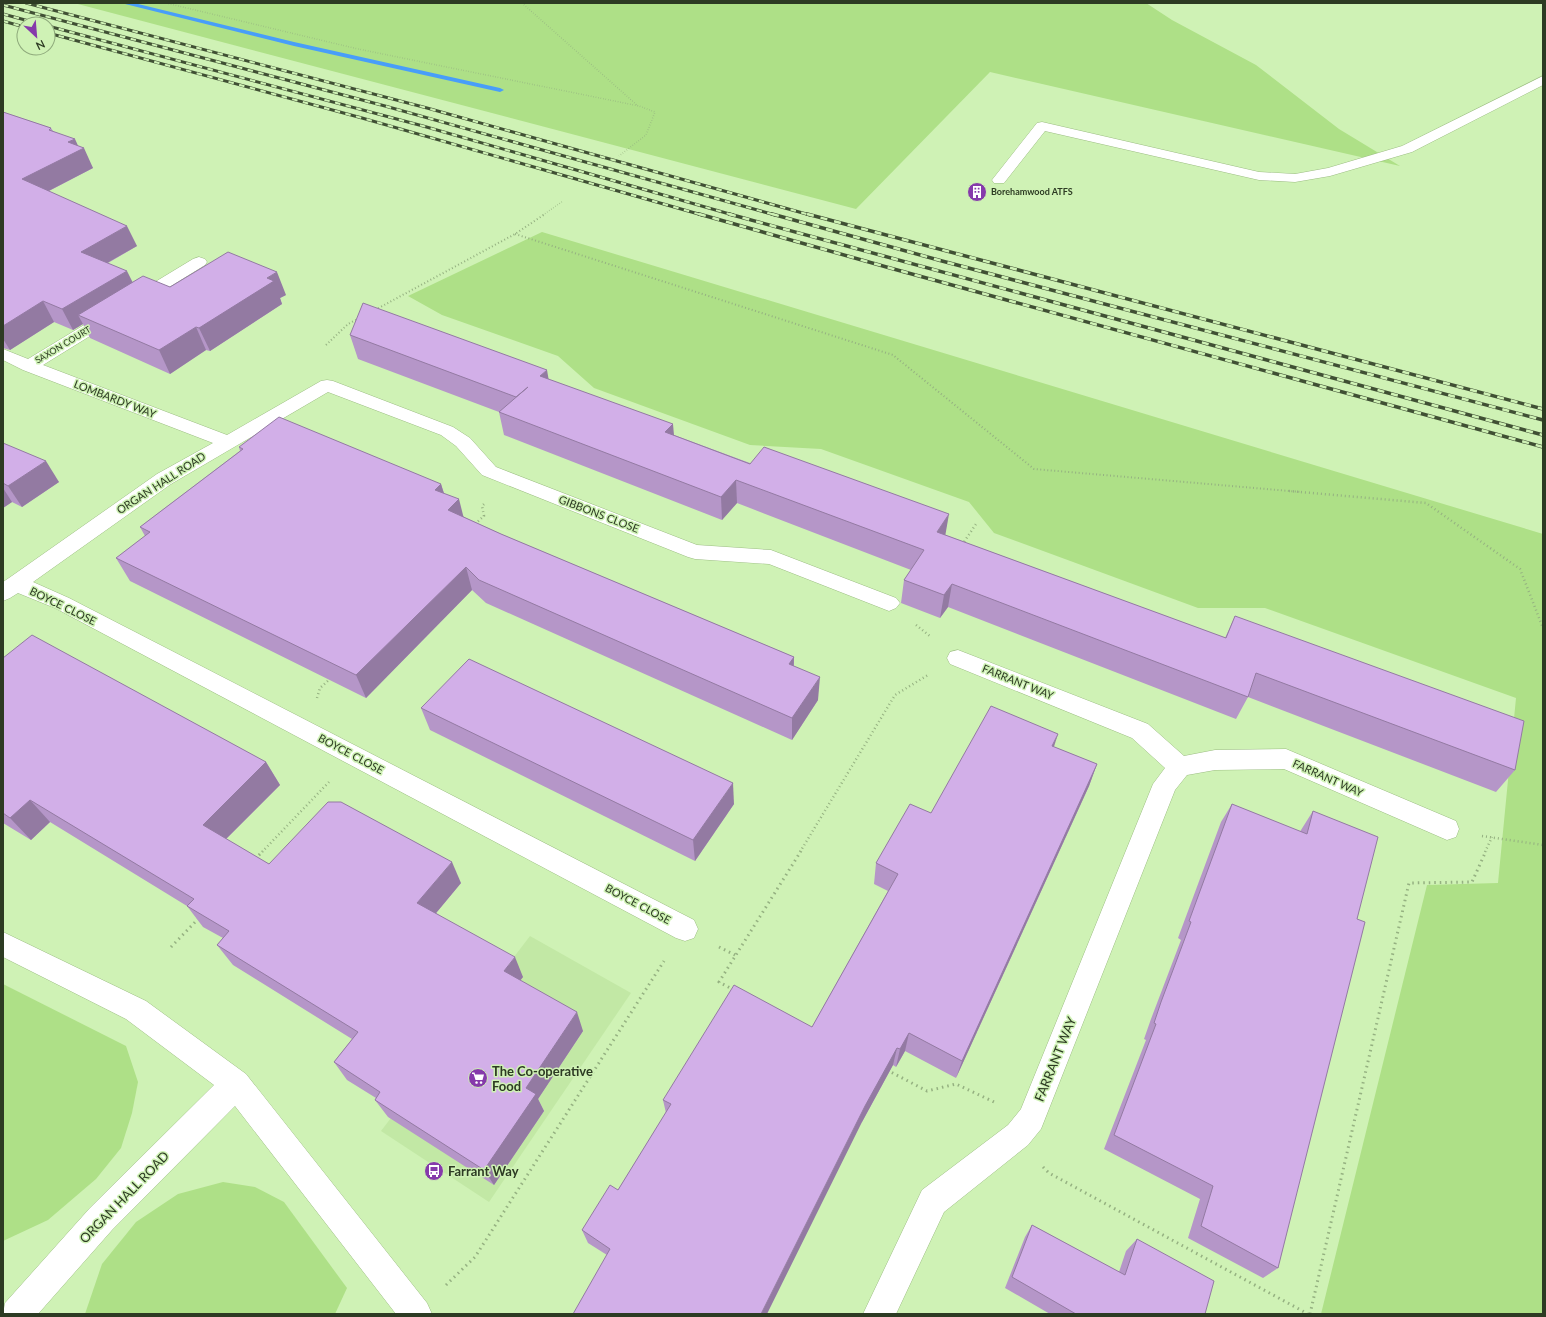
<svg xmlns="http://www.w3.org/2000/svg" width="1546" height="1317" font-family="Lato,sans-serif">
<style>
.built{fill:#c2e8a5}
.green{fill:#aee087}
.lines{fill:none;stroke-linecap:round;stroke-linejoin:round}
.stream{fill:#489ef9;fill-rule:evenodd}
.lane-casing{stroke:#9cbd83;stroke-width:1}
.street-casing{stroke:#9cbd83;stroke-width:1}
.path-far3{stroke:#95b181;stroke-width:1.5;stroke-dasharray:0.5 2;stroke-linecap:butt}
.path-far2{stroke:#95b181;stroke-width:2;stroke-dasharray:1 2.5;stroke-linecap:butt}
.path-far1{stroke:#95b181;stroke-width:2.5;stroke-dasharray:1 3;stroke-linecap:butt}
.path{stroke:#95b181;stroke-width:3;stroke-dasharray:1.5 4;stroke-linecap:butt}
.lane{fill:#fff;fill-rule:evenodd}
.street{fill:#fff;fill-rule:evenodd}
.rail-far1-casing{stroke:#405034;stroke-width:3}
.rail-casing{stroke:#405034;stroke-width:3.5}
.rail-far1{stroke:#cff2b5;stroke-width:2;stroke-dasharray:5.5;stroke-linecap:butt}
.rail{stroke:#cff2b5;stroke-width:2.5;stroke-dasharray:7;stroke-linecap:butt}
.wall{fill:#b596c8}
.shaded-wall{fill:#937aa2}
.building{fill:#d2afe8;stroke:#937aa2}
.labels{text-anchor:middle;stroke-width:3;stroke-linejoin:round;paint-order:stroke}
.far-poi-label{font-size:9px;font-weight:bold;fill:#2d3b23;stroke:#cff2b5;text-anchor:start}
.far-street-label{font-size:9px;fill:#2d3b23;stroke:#cff2b5}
.street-label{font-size:11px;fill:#2d3b23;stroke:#cff2b5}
.near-street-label{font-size:13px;fill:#2d3b23;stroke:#cff2b5}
.near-poi-label{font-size:13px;font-weight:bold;fill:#2d3b23;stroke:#cff2b5;text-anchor:start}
</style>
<rect width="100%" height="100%" fill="#cff2b5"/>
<polygon class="built" points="530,936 631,993 489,1202 381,1131"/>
<g class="green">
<polygon points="74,3 1146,3 1172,20 1256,65 1339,129 1400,166 990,72 856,209"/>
<polygon points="542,232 1543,534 1543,1314 1321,1314 1427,885 1498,883 1516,698 1265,608 1198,608 994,533 969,502 821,449 750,445 594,388 558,356 442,315 408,296"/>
<polygon points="3,984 126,1046 138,1082 132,1113 121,1148 96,1179 48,1220 3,1241"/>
<polygon points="223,1182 255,1187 284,1202 347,1288 335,1314 85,1314 102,1264 136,1222 178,1194"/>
</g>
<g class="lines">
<polygon class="stream" points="121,3 134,3 294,42 500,88 504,90 500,92 294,46"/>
<g class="lane-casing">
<polygon id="lane" points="1543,76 1543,85 1412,152 1330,176 1295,182 1259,180 1045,131 1004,183 994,183 992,180 1037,123 1042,122 1259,172 1295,174 1328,168 1402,146"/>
</g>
<g class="street-casing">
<g id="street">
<polygon points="199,257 205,259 207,262 205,265 43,365 227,435 321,381 327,380 333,381 453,427 470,438 496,467 697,545 771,550 896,598 900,603 896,608 889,611 769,564 695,559 688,557 482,475 456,446 441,435 328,392 171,484 33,582 69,598 694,920 698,929 694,938 685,941 676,938 55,608 18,593 10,598 3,601 3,582 9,578 157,474 213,443 23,370 3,360 3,349 28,359 193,259"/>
<polygon points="958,650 1148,724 1184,756 1215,750 1286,749 1456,821 1459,829 1456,837 1447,840 1284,769 1215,770 1187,775 1175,790 1041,1129 1028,1145 944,1212 896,1314 863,1314 922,1190 1008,1125 1021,1109 1153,784 1165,768 1132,738 950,664 947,658 950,652"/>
<polygon points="3,932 146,1001 246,1074 427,1303 432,1314 396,1314 235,1106 112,1230 38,1314 3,1314 5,1303 90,1208 214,1085 126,1019 3,957"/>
</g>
</g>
<g class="path-far3">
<polyline points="166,3 358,49 639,106 655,112 646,135 619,156"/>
<polyline points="522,3 638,106"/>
<polyline points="543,215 563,201"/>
</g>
<g class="path-far2">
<polyline points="515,234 893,355 1034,469 1301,492"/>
<polyline points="375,310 515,234 545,214"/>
<polyline points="326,345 348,324 358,319"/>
</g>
<g class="path-far1">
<polyline points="1289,491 1426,503 1520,569 1543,628"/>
<polyline points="475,524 484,516 482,506 484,504"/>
<polyline points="962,545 976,524"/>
<polyline points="916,625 931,637"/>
<polyline points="317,698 320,688 331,678"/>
<polyline points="1482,836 1543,845"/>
<polyline points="262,852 329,782"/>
<polyline points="800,852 895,695 928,675"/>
<polyline points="1485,852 1492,837"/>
</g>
<g class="path">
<polyline points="255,859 263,851"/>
<polyline points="171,947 199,918"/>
<polyline points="719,947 735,955"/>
<polyline points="734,990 719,982 801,851"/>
<polyline points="887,1070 927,1091 956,1084 994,1102"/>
<polyline points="1043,1167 1049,1173 1308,1314"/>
<polyline points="446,1285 475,1257 664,961"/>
<polyline points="1310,1314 1409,883 1472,882 1486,851"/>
</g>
<use href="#lane" class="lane"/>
<use href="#street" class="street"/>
<g class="rail-far1-casing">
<g id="rail-far1">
<polyline points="26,3 427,108 810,215"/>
<polyline points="3,5 385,106 775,215"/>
<polyline points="3,14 40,24"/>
<polyline points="3,21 24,27"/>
<polyline points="48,26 423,126 733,215"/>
<polyline points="48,33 362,118 702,215"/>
</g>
</g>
<g class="rail-casing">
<g id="rail">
<polyline points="699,214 890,268 1543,447"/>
<polyline points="729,214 1543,435"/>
<polyline points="772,214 942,261 1543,420"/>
<polyline points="807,214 1543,409"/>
</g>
</g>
<use href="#rail-far1" class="rail-far1"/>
<use href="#rail" class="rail"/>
</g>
<g class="wall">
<polygon points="3,112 51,128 53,131 78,146 93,168 49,191 137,246 108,263 132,282 170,287 286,295 280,298 282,304 210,351 206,350 170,374 90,338 83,324 73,330 54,322 10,350 3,348"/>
<polygon points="350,335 548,379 674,435 1225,638 1235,616 1515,770 1496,792 1248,697 1236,719 948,607 940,618 901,603 904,580 911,570 737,503 722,520 504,435 499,412 358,359"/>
<polygon points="3,443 59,482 22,507 12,502 3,508"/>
<polygon points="239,447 441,484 444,493 464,517 501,534 794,657 794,666 818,700 792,740 486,603 472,590 366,698 130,581 116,558 145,536 140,527 240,451"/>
<polygon points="3,658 266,762 280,785 226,839 269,864 461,883 436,913 523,977 520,980 583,1031 538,1099 544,1111 494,1185 388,1117 375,1100 376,1098 347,1080 334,1062 352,1039 233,965 217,945 223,938 203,927 187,906 50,822 31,840 3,823"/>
<polygon points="421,708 734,804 695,861 430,730"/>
<polygon points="1054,747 1097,764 1089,786 956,1078 905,1051 896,1067 893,1065 862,1122 607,1255 588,1243 582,1230 618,1190 666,1113 663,1100 812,1027 888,891 874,884 876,863 931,813"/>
<polygon points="1232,804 1300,832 1301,830 1313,811 1357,919 1278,1268 1263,1278 1188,1238 1200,1199 1104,1149 1146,1040 1144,1039 1151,1019 1181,940 1178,938 1221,822"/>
<polygon points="1032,1225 1119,1272 1126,1251 1137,1239 1205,1314 1050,1314 1005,1288 1025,1237"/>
</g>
<g class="shaded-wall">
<polygon points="75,139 80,150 84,148 93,168 33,199 22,179 68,142"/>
<polygon points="127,226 137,246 91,272 81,252"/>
<polygon points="127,271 137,291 78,315 83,324 73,330 62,309"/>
<polygon points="277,272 286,295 280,298 282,304 210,351 199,328 267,278"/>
<polygon points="43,301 54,322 10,350 3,339 3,326"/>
<polygon points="196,327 206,350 170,374 159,350"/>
<polygon points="547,370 551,393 540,376"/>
<polygon points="673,424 675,447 665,432"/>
<polygon points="46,461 59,482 22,507 8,486"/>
<polygon points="736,480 737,503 722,520 721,497"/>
<polygon points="441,484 448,507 435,490"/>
<polygon points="3,488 12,502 3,508"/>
<polygon points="459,499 465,523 448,510"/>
<polygon points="949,514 945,537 937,532"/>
<polygon points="466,567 472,590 366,698 356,675"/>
<polygon points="952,584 948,607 940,618 944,595"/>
<polygon points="794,657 793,680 789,664"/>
<polygon points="820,677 818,700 792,740 792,718"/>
<polygon points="1058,734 1051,756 1052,746"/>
<polygon points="266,762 280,785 218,847 203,825"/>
<polygon points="1097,764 1089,786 956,1078 962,1061"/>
<polygon points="733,783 734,804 695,861 693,840"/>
<polygon points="30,800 50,822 31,840 10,818"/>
<polygon points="452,862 461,883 427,924 417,903"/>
<polygon points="515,957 523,977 512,991 504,971"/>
<polygon points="577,1012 583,1031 538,1099 544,1111 494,1185 484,1170 526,1088"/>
<polygon points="909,1033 905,1051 896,1067 900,1049"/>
<polygon points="897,1048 893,1065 862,1122 767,1314 761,1314 865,1106"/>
</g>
<g class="building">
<polygon points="3,112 51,128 49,130 75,139 68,142 84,148 22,179 127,226 81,252 127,271 62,309 43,301 3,326"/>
<polygon points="228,252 277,272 267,278 274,281 199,328 196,327 159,350 78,315 143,276 170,287"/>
<polygon points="363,303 547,370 540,376 673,424 665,432 750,464 764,447 949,514 937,532 1226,638 1235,616 1524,721 1515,770 1256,673 1248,697 952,584 944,595 904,580 924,550 736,480 721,497 499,412 528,387 516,397 350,335"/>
<polygon points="279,417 441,484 435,490 459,499 448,510 501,534 794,657 789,664 820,677 792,718 479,580 466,567 356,675 116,558 150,532 140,527 243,449 239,447"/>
<polygon points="3,443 46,461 8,486 3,483"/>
<polygon points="32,635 266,762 203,825 269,864 328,802 341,802 452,862 417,903 515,957 504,971 577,1012 526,1088 536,1094 484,1170 375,1100 380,1092 334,1062 358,1032 217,945 229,931 187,906 194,899 30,800 10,818 3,813 3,658"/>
<polygon points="469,659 733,783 693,840 421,708"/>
<polygon points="991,706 1058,734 1052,746 1097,764 962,1061 909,1033 900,1049 897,1048 865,1106 761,1314 573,1314 610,1249 582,1230 610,1185 618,1190 671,1104 663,1100 734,985 812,1027 898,874 876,863 910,804 931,813"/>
<polygon points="1232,804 1307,834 1313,811 1378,837 1357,919 1365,922 1278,1268 1201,1226 1213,1186 1114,1135 1156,1024 1154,1023 1161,1002 1191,922 1189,921"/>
<polygon points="1032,1225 1125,1275 1137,1239 1214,1281 1205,1314 1076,1314 1012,1277"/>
</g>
<defs>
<g id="building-disc" transform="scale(1)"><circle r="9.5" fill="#863aab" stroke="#cff2b5"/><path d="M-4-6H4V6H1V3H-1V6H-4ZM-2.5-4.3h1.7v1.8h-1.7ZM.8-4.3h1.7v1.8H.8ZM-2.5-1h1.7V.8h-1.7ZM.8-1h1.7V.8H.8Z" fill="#fff"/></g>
<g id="supermarket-disc" transform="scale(1)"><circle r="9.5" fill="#863aab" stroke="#cff2b5"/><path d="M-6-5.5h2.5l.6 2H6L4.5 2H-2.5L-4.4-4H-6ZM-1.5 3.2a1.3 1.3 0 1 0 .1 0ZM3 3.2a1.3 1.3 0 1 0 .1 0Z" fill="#fff"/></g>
<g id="bus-disc" transform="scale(1)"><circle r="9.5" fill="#863aab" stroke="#cff2b5"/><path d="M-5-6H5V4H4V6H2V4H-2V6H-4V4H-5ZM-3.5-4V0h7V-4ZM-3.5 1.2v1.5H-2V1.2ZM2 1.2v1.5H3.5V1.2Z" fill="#fff"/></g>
</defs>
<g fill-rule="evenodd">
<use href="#building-disc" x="977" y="192"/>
<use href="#supermarket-disc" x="478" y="1078"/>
<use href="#bus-disc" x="434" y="1171"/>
</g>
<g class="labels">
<g class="far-poi-label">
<text x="991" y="195">Borehamwood ATFS</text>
</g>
<g class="far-street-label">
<text transform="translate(63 345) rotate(-31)" y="3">SAXON COURT</text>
</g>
<g class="street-label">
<text transform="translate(115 399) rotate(21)" y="4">LOMBARDY WAY</text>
<text transform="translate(161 483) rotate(-33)" y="4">ORGAN HALL ROAD</text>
<text transform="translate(599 514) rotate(21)" y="4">GIBBONS CLOSE</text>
<text transform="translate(63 606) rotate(26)" y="4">BOYCE CLOSE</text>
<text transform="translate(1018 682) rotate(22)" y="4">FARRANT WAY</text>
<text transform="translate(351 754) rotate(28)" y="4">BOYCE CLOSE</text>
<text transform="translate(1328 778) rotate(24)" y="4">FARRANT WAY</text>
<text transform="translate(638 904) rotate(28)" y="4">BOYCE CLOSE</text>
</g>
<g class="near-street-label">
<text transform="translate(1055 1059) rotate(-68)" y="5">FARRANT WAY</text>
<text transform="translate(124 1197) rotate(-46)" y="5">ORGAN HALL ROAD</text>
</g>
<g class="near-poi-label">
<text x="492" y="1076">The Co-operative<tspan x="492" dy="15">Food</tspan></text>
<text x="448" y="1176">Farrant Way</text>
</g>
</g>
<rect width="1546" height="1317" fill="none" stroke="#2d3b23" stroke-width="8"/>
<g transform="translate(36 36) rotate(154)"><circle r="19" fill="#cff2b5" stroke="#8ea97b"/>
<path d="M0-3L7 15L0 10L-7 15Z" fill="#863aab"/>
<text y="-6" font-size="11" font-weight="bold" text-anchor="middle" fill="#2d3b23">N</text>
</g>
</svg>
